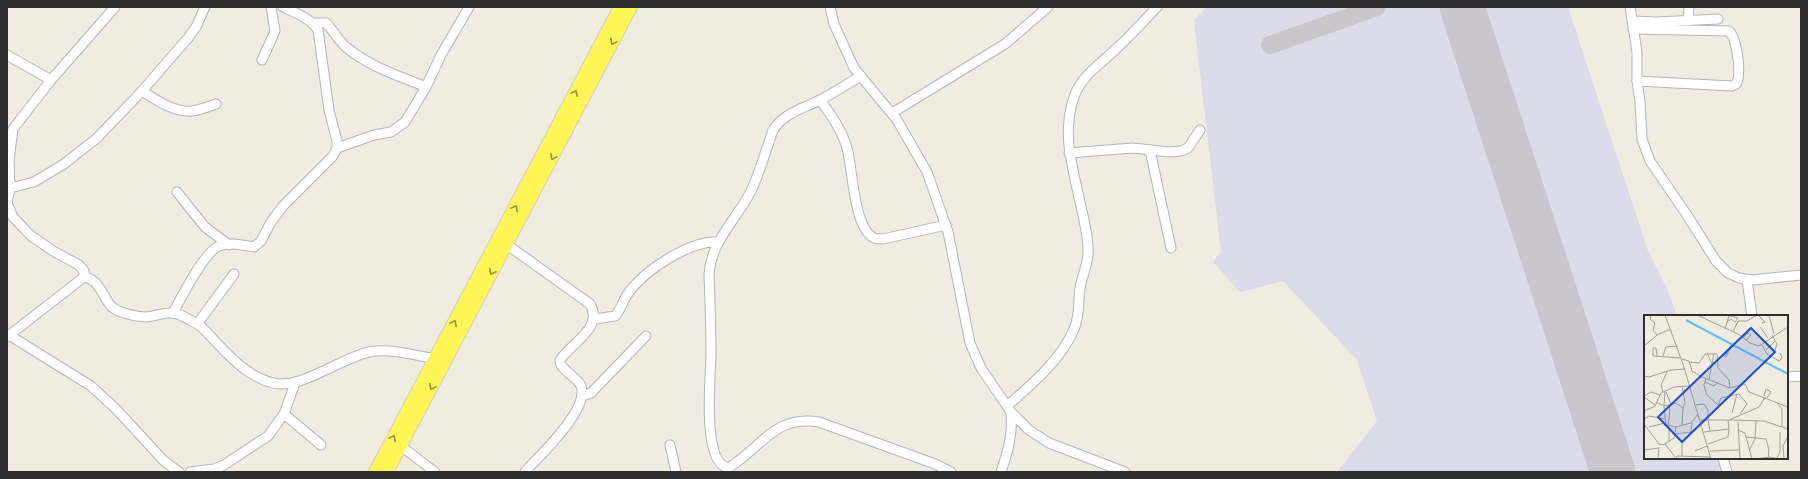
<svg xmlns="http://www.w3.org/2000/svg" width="1808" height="479" font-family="'DM Sans',sans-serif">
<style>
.airport{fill:#dbdbe9}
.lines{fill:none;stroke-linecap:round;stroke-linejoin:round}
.taxiway{stroke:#c9c6cc;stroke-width:18}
.runway{stroke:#c9c6cc;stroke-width:45}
.minor-casing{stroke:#b3b4c2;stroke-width:11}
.major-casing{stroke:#cdcdcd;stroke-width:14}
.minor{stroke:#fff;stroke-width:9}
.major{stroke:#fff656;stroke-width:12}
.oneway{stroke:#969242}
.inset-river{fill:none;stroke:#69bafb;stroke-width:2}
.inset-road{fill:none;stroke:#a2a098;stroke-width:1}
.view{fill:#1d4ed8;fill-opacity:0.15;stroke:#1d4ed8;stroke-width:2}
.inset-edge{fill:none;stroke:#2e2e2e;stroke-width:2}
</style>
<rect width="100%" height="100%" fill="#f0ecdf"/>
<polygon class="airport" points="1206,7 1568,7 1648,251 1668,291 1677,316 1645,316 1645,458 1722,458 1726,472 1337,472 1377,421 1357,360 1283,281 1240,292 1213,262 1221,251 1194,21"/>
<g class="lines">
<polyline class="taxiway" points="1270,45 1377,7"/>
<polyline class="runway" points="1462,7 1613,472"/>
<g class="minor-casing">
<g id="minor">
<polyline points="830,7 834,24 854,68 897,120 927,172 948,232 970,343 981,368 1011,412 1029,430 1049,443 1125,472"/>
<polyline points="1630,7 1637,52 1637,81 1640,101 1642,139 1650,161 1687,215 1716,261 1728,273 1739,278 1752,280 1801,275"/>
<polyline points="1688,20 1689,7"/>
<polyline points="1632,21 1657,22 1718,19"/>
<path d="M314,23H326C333,30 338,40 346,47C368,66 399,76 426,87"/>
<path d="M1633,29L1729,31C1737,39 1742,75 1736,84L1732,86L1637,81"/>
<polyline points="7,55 51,80"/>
<polyline points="262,60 275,31 271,7"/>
<path d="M861,76C847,84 834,93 820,100C802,109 784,113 773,130C766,150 760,172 751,191C737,219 711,241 709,274C710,301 711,327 711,353C711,375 701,462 728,468C762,448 773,415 819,422L935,464L951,472"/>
<path d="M142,91C156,100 175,113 192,111C200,110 208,107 216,104"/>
<path d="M820,100C831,115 842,130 847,148C853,169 853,227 874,238C877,239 880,239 883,239L946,225"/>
<polyline points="892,113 1005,44 1048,7"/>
<polyline points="337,148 374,135 391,132 405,122 426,87 441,55 469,7"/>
<polyline points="1150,150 1171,248"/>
<polyline points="1069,153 1133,148 1169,152 1181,151 1188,148 1200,130"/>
<polyline points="10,188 34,182 64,164 97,138 142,91 188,38 196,27 205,7"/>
<polyline points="177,192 205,227 229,245"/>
<path d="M506,244L590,304C604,328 572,342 560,360C560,371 577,376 581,386C590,409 540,455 525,472"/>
<polyline points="84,277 84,271 79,265 53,251 30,235 13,217 7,203 10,188 9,160 13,129 51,80 115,7"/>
<polyline points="1747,280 1752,316"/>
<path d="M173,313C181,298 204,252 219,246C230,242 243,245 254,247L261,241L271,222L283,206L333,156L337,148V141L329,110L318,30C310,18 296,13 283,7"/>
<path d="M595,319L615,316C621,310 622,302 627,295C643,271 690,240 718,242"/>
<polyline points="198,323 234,274"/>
<polyline points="9,335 91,386 116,409 164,461 179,472"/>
<path d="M7,337L84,277C100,279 102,297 112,307C119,313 137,317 147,317C155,316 165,312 173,313C179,314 185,317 190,320C200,324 206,331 213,339C230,357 248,377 273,383C300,390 341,358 369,352C391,348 414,355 435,359"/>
<polyline points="1787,377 1801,376"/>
<polyline points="582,396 591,393 646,336"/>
<path d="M1007,406C1030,386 1062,359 1074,329C1080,316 1078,302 1080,288C1082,277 1087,266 1088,255C1089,235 1082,213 1078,193C1071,160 1063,134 1073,100C1080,76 1100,65 1117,48C1131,35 1144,21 1157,7"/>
<polyline points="284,414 321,445"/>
<polyline points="670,445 676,472"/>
<polyline points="401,446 435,472"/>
<polyline points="1723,458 1727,472"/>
<polyline points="190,472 214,469 224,465 268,436 284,414 295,383"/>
<path d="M1001,472C1008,451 1013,434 1011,412"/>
</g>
</g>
<g class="major-casing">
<g id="major">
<polyline points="375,472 620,7"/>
<polyline points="387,472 631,7"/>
</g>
</g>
<use href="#minor" class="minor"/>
<use href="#major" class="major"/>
</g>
<defs><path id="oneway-chevron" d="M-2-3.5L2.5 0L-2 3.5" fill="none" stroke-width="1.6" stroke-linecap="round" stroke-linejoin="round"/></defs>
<g class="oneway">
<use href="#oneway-chevron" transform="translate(613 42) rotate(117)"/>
<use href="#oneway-chevron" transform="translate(575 93) rotate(-63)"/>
<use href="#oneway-chevron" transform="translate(553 157) rotate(118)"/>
<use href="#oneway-chevron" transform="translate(515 208) rotate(-62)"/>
<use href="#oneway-chevron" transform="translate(492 272) rotate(117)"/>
<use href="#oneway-chevron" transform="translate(454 323) rotate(-62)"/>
<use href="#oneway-chevron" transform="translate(432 387) rotate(118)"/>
<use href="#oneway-chevron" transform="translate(393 438) rotate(-62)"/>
</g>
<g transform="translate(1644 315)">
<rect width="144" height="144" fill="#f0ecdf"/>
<path class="inset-river" d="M42,5L144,59M81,42L88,29"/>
<path class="inset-road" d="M7,0L6,4L11,8L9,15L13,20M21,0L39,49L67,144M53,0L94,19L106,28L115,31L144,12M83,0L94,3L91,7L87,4L83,7M114,0L121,7L118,8M125,0L130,19M116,12L124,23M81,14L85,1M89,17L94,6H103L113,0M128,20L133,29L130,38M99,23L104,18L107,20L102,25M118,30L123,39L135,46L138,43L136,38M0,31L13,20L27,14M122,35L131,26M63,38L68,49M13,41L12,33H9V41L37,43M19,41L22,32L33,31M38,44L45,46L48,56L58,62L86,73L101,69L105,77L144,92M45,47L55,48L61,39H73L74,53L85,65L86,73M0,61L5,62L27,55L41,54M62,63L60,70L63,80L74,90L77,83L95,79L103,89L96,99M65,64L70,39M61,67L70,71L74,67M38,71L41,88L39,93M19,77L17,70L23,57M21,77L20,91L24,90L26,95L24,111M22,77L27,89M0,81L7,77L16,80M120,81L122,74L127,77L123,83M0,82L11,90M12,87L20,91L22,110L32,112M133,88L138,94V112M24,90L32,88L39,93L38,110M52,90L60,89L64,95V104M0,96L11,91L17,78L30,72L46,71M88,98L93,79M0,104L5,101L21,104M64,104L66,116M57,105H85L115,92L121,82L120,85M86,105L120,106L144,114M94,107L96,144M0,109L15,129L19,130L30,123L32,112L47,108L54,99M5,112L21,108M25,112V127M94,115L101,118L108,144M60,117L85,114L84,105M31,119L47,117L48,108M102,122L122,124L125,135L124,144M21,129L31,142M64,129L84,122L85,114M0,135L15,133M51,136L63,131M66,136L95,135M105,136L111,124L112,106M38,141V126M133,143L136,137V117M14,144L15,132M31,144L33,141L66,142M111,144L126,142L136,144M140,144L139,131L144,121"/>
<path class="view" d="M107,13L131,37L38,127L14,102Z"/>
<rect width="144" height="144" class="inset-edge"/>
</g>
<rect width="1808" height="479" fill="none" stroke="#2e2e2e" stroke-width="16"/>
</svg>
